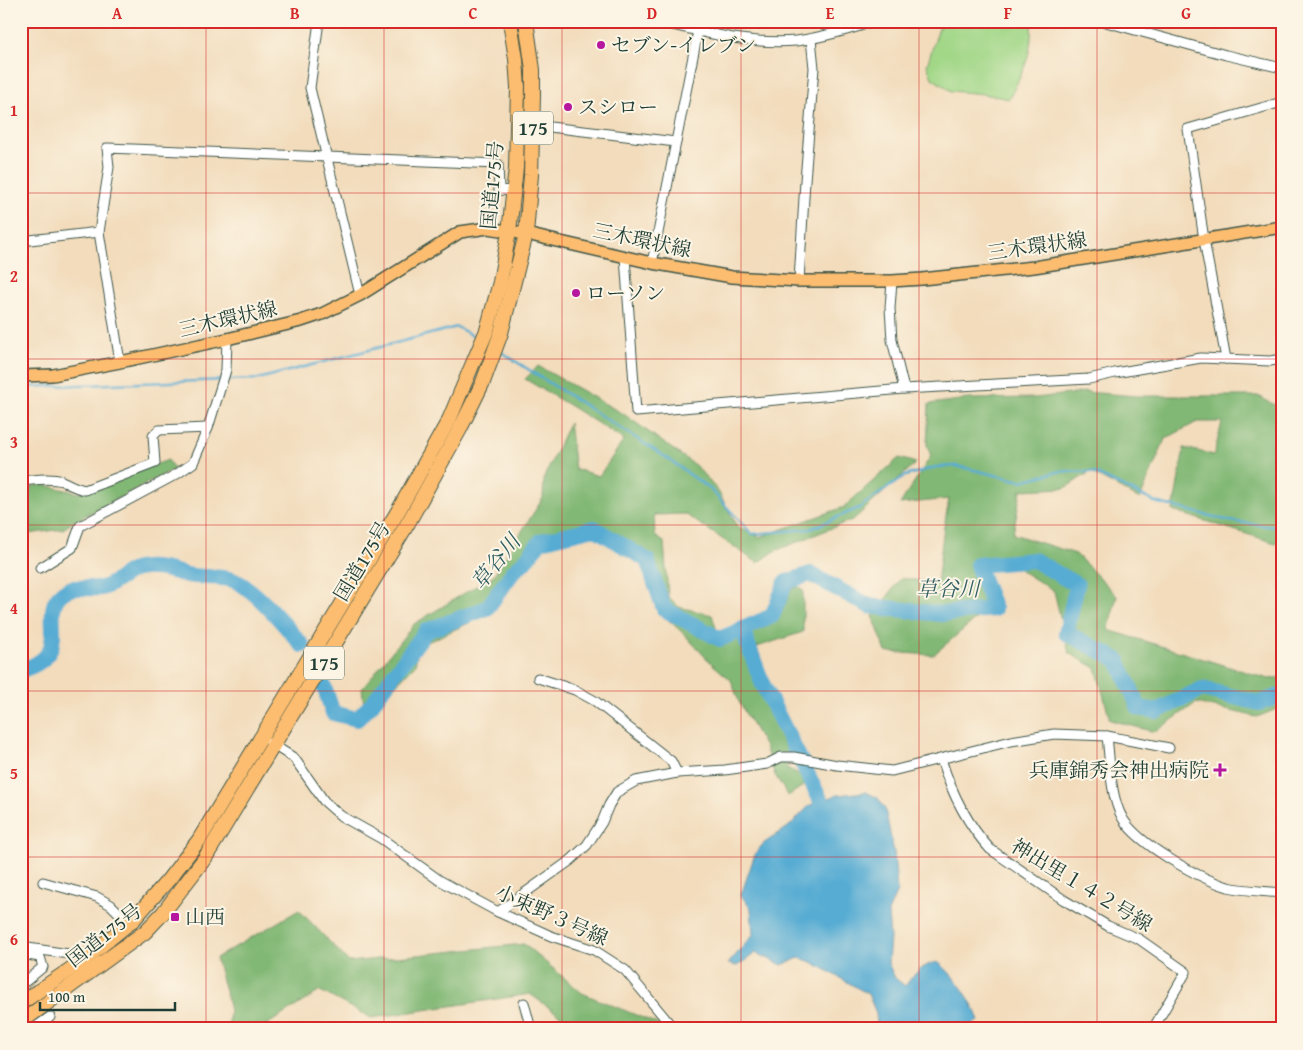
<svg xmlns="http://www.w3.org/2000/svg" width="1303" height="1050" font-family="'Gentium Book Plus','Noto Serif JP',serif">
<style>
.green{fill:#a2d788;stroke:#608a5e}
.forest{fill:#81b874;stroke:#507a54}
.water{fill:#56acd3;stroke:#3a7484}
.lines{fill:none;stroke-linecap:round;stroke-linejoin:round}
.stream{stroke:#56acd3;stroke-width:2.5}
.river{stroke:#56acd3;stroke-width:16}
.minor-tunnel{stroke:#c8bca1;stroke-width:9;stroke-dasharray:9 4.5;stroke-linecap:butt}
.minor-casing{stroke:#3f5548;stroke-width:11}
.major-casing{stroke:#3f5548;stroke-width:14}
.highway-casing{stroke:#3f5548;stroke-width:16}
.minor{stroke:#fff;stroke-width:9}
.major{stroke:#fcbd6f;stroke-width:11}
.highway{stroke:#fcbd6f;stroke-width:14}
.grid{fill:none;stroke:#d62828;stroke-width:1;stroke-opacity:0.55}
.poi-dot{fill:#b5179e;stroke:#fcf5e5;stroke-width:2}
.labels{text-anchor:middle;stroke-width:4;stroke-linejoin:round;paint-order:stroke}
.shield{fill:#fcf5e5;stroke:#617469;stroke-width:1}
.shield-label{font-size:19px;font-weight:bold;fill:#1f3d34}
.poi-label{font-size:20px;fill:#1f3d34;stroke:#fcf5e5;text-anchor:start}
.street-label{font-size:20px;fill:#1f3d34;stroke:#fcf5e5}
.water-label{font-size:21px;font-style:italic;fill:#305e64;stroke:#fcf5e5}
.neatline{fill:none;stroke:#d62828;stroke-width:2}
.grid-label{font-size:16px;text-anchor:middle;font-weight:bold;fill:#d62828}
</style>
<rect width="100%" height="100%" fill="#fcf5e5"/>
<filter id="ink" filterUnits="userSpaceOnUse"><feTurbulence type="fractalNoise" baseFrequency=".02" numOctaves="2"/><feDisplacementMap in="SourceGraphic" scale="10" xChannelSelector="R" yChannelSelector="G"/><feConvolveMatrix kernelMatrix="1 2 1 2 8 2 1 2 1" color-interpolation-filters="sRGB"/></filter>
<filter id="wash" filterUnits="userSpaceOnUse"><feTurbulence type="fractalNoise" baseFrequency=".0096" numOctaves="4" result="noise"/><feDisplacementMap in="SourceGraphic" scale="20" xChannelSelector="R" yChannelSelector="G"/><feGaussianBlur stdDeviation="1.12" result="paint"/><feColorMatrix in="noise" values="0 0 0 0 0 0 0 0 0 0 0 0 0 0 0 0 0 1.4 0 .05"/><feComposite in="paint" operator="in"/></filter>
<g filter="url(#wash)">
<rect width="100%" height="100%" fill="#f2dcbc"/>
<path class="green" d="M944,21L1031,22C1033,55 1023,71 1009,99L984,94L951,91L932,78L927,65L941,22Z"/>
<g class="forest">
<polygon points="538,366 625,415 696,466 718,491 737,526 760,537 844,507 899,458 916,463 854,519 775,551 758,563 685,514 654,515 655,536 664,542 668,596 679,607 712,615 719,638 756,623 769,623 783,609 791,590 797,586 803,590 803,632 757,647 790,745 786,767 809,782 788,796 775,775 765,747 739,702 731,680 711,663 682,632 656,609 654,566 636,547 604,528 534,544 515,561 507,594 486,615 419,646 415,665 374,707 364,705 362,689 414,624 494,575 543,498 544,478 569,423 575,469 599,476 624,440 572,407 525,379"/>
<polygon points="1085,392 1136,396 1258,396 1282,409 1282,545 1173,511 1184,448 1214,455 1222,422 1197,422 1165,439 1140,499 1090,472 1065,488 1021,490 1013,534 1076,554 1117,596 1108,630 1269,679 1282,677 1282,707 1257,717 1196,703 1155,732 1110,720 1096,668 1069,653 1054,591 1014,566 972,568 990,607 933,655 886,652 873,616 901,578 937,583 944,527 949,499 900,504 931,456 927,445 929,404 968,399 1036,398"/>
<polygon points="168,460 174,469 73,522 63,529 21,535 21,492 37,485 44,485 79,493"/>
<polygon points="299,910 349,962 524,944 582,993 670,1029 579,1029 530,994 371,1018 320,991 260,1029 228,1029 230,1010 216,958"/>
</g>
<path class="water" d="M866,792L878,798L885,809L894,852L897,891L888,912L890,938L888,963L895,978L905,986C913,975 923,964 938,962C955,976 972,999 979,1021L960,1029H930L928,1023L922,1024L915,1029L877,1027L876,1013L868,994L812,962L799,958L782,965L756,953L737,966L728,964L753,935L751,909L741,895L755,854L763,844L788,827L810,805L837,795Z"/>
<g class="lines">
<g class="stream">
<polyline points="498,350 667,458 710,489 752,534 810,529 859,508 905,476 936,467 957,466 1021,481 1061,471 1092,472 1155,502 1230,521 1282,528"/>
<polyline points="21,387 258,379 457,327 478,339"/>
</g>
<g class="river">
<polyline points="742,629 763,685 826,811 825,820"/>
<path d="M21,670C76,655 38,614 61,594C73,583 87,590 101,588C113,586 123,574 134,570C150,564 172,571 187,575C201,578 215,576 229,579C251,583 286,627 302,645"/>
<polyline points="324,686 333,713 357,719 371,705 426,631 487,608 513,572 524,562 541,541 594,528 647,560 664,609 720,639 772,616 786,582 810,574 869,606 941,614 994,609 977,565 1034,560 1077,585 1066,633 1118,660 1139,708 1157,711 1202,689 1259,703 1282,695"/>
</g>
</g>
</g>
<g filter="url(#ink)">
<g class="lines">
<polyline class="minor-tunnel" points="26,981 50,1017"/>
<g class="minor-casing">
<g id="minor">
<polyline points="319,21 310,88 360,295"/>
<path d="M656,21C701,32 750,45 796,41C824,38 851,28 878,21"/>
<polyline points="1102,21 1226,55 1282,68"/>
<polyline points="533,125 676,142"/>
<polyline points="21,241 99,232"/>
<polyline points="625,257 636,412 904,389 1089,379 1115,373 1201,358 1270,361 1282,359"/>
<polyline points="652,263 700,21"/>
<polyline points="799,281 805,181 814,68 811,39"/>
<polyline points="892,281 890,308 892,340 904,389"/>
<polyline points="1226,359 1204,240 1188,129 1282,102"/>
<polyline points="120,362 99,232 109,167 107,148 498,164 499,190 513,191"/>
<path d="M21,481C34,480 50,477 62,481C71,485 75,488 85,490L155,463L153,436L159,430L208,428"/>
<polyline points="40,568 72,548 80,526 177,474 193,463 208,428 226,370 227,339"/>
<polyline points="538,678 575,690 595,701 671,761 677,773"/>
<path d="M1107,736C1110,761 1110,797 1123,819C1139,845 1199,878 1228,887C1245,891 1265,891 1282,893"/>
<polyline points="270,743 294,758 324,801 341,816 382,839 439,880 498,912 551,936 594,950 625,970 674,1029"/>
<path d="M941,759C951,791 967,824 990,849L1064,900L1108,926L1139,939L1186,972L1153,1029"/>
<polyline points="43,882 97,897 111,905 129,923"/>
<polyline points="498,912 571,860 587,845 602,822 609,805 617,792 636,781 677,773 725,770 767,764 781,757 794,757 837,765 892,771 1011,741 1054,734 1107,736 1169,748"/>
<polyline points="21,947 69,954 81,962"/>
<polyline points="21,954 40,957 43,967 26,981"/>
<polyline points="524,1003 531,1029"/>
<polyline points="33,1029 50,1017"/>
</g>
</g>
<g class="major-casing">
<polyline id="major" points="21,376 53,375 120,362 227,339 301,321 322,314 360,295 460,232 488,228 526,234 652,263 732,277 799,281 892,281 922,279 1034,267 1282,227"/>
</g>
<g class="highway-casing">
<g id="highway">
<polyline points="21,1003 81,962 134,919 169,879 199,840 397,513 449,420 487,330 500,282 509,232 516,168 518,87 516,59 510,21"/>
<polyline points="21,1022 145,932 163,913 205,858 408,523 460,429 483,382 501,333 526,234 531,175 533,95 533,70 526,21"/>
</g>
</g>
<use href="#minor" class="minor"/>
<use href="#major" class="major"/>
<use href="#highway" class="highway"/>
</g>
</g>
<path class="grid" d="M206,21V1029M384,21V1029M562,21V1029M741,21V1029M919,21V1029M1097,21V1029M21,193H1282M21,359H1282M21,525H1282M21,691H1282M21,857H1282"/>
<g class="poi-dot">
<circle cx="601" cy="45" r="5"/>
<circle cx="568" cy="107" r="5"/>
<circle cx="576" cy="293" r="5"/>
<path d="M1217.5 762.5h5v5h5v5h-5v5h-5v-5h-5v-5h5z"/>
<rect x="170" y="912" width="10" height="10" rx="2.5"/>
</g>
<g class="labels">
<g class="shield">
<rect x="513" y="111.5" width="40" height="33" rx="4"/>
<rect x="304" y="646.5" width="40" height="33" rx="4"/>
</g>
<g class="shield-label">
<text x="533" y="135">175</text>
<text x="324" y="670">175</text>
</g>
<g class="poi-label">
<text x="611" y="52">セブン-イレブン</text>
<text x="578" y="114">スシロー</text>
<text x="586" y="300">ローソン</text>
<text x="1209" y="777" text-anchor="end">兵庫錦秀会神出病院</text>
<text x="185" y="924">山西</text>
</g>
<g class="street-label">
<text transform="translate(492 185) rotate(-85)" y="7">国道175号</text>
<text transform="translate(642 240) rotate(12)" y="7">三木環状線</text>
<text transform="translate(1037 246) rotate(-8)" y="7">三木環状線</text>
<text transform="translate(228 319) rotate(-13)" y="7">三木環状線</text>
<text transform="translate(362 561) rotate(-59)" y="7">国道175号</text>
<text transform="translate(1082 885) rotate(31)" y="7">神出里１４２号線</text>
<text transform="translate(552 915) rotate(24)" y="7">小束野３号線</text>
<text transform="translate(104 935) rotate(-38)" y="7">国道175号</text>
</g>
<g class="water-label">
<text transform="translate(496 562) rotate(-51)" y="7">草谷川</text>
<text x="948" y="596">草谷川</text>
</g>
</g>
<rect width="1303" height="1050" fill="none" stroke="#fcf5e5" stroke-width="55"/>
<path d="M40 1002v8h135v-8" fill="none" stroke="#1f3d34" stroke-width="2.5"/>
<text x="48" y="1002" font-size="15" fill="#1f3d34" stroke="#fcf5e5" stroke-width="4" paint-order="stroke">100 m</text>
<rect x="28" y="28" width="1248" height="994" class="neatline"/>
<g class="grid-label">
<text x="117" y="19">A</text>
<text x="295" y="19">B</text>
<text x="473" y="19">C</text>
<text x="652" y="19">D</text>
<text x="830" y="19">E</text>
<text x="1008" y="19">F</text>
<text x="1186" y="19">G</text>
<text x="14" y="116">1</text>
<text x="14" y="282">2</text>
<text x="14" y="448">3</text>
<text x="14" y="614">4</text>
<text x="14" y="779">5</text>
<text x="14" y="945">6</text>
</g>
</svg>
